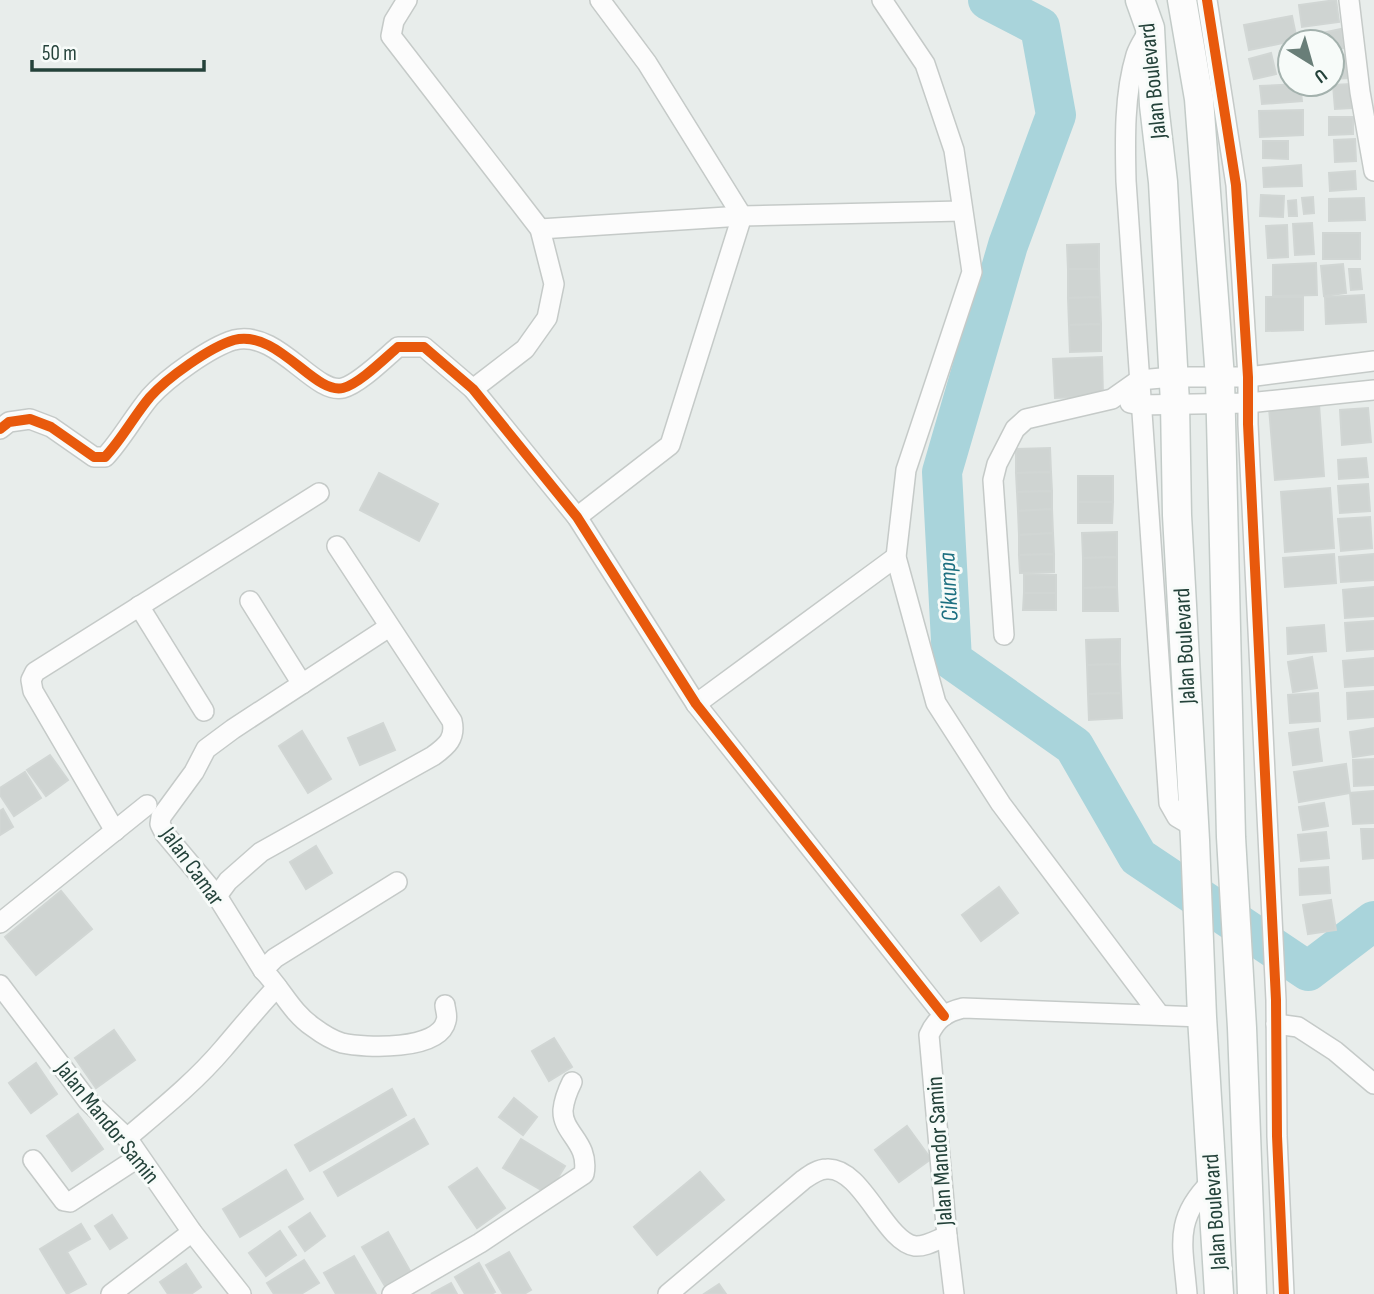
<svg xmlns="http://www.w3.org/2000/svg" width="1374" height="1294" font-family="'Sofia Sans Condensed',sans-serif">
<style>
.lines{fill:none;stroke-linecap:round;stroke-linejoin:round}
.river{stroke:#a9d4db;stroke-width:40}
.building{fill:#cfd4d2;stroke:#d1d6d4;stroke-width:2}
.minor-casing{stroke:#c5cac8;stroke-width:22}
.secondary-casing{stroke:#c3cbc8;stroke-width:31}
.minor{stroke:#fcfcfc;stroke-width:19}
.secondary{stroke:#fcfcfc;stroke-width:28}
.cycleway-casing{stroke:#f7fbf9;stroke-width:15}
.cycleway{stroke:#e8590c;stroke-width:10}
.labels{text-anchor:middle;stroke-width:6;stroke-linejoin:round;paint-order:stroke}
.street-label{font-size:23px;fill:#24423a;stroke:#f7fbf9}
.water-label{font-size:24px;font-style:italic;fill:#1c6f80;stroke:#f7fbf9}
</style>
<rect width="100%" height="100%" fill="#e8edeb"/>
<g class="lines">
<polyline class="river" points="988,0 1040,27 1056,115 1008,245 942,472 952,660 1074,746 1138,857 1308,971 1374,921"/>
</g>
<g class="building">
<polygon points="1336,0 1339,22 1302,27 1299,5"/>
<polygon points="1292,16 1297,40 1249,50 1244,25"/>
<polygon points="1341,29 1344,48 1332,50 1332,42 1318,42 1317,34"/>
<polygon points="1290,49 1290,69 1284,70 1280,51"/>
<polygon points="1271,53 1276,74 1254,79 1249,59"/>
<polygon points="1348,55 1350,78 1332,79 1332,56"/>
<polygon points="1300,84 1302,101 1262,104 1260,86"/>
<polygon points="1351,84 1352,108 1335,109 1333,85"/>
<polygon points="1303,110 1303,135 1260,137 1259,111"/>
<polygon points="1329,117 1353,117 1353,134 1329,135"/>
<polygon points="1355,139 1356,161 1335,162 1334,140"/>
<polygon points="1263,141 1288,141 1288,159 1263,158"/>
<polygon points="1301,165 1302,186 1264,187 1263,168"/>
<polygon points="1355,171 1356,189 1330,191 1329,173"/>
<polygon points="1261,195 1284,196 1283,217 1260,216"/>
<polygon points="1313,197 1314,213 1304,214 1302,198"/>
<polygon points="1364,198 1365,220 1329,221 1329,199"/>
<polygon points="1296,200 1297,216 1289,216 1288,201"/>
<polygon points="1312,223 1314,254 1295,255 1293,224"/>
<polygon points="1287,225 1288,257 1268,258 1266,226"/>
<rect x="1323" y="233" width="37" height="26"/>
<polygon points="1099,244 1099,269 1068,269 1067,245"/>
<polygon points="1316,263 1317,295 1273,296 1273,265"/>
<polygon points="1343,264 1346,293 1324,296 1321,266"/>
<polygon points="1068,269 1099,269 1100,297 1068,298"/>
<polygon points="1349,269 1360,269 1362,289 1351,290"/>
<polygon points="1364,295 1366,322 1326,324 1325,297"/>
<polygon points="1100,297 1101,324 1069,325 1068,298"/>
<polygon points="1266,297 1303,297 1303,330 1266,331"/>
<polygon points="1101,324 1101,351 1070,352 1069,325"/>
<polygon points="1102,357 1103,396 1055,398 1053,359"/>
<polygon points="1319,404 1324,476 1275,480 1269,408"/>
<polygon points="1368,408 1371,442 1342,445 1340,410"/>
<polygon points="1050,448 1051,472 1016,473 1016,449"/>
<polygon points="1366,458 1368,477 1339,479 1338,460"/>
<polygon points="1051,472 1052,491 1017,492 1016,473"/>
<polygon points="379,473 438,504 419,541 360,510"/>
<rect x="1078" y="476" width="35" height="26"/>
<polygon points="1368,484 1370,511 1340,513 1338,486"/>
<polygon points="1330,488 1334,548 1285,552 1281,492"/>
<polygon points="1052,491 1052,509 1018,511 1017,492"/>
<polygon points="1078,502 1113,502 1112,523 1078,523"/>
<polygon points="1052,509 1053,533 1019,535 1018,511"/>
<polygon points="1370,517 1372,548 1341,551 1338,519"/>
<polygon points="1117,532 1117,557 1083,558 1082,533"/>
<polygon points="1053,533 1054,554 1019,555 1019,535"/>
<polygon points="1054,554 1054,572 1020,573 1019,555"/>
<polygon points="1334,554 1336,583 1285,587 1283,558"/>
<polygon points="1374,554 1374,580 1341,582 1339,557"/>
<polygon points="1117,557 1117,587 1083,588 1083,558"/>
<polygon points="1024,574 1056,575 1056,593 1024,593"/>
<polygon points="1117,587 1118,611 1083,611 1083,588"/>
<polygon points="1374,587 1374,616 1345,618 1343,590"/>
<polygon points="1024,593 1056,593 1056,610 1023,610"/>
<polygon points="1374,621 1374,649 1347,651 1345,623"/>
<polygon points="1324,625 1326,651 1288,654 1287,628"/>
<polygon points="1120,639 1120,664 1087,665 1086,640"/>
<polygon points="1312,657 1317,688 1293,692 1288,662"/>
<polygon points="1374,658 1374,685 1345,687 1343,661"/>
<polygon points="1120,664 1121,693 1088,694 1087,665"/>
<polygon points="1374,691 1374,717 1348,719 1347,693"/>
<polygon points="1121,693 1122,718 1089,720 1088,694"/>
<polygon points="1318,693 1320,721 1290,723 1288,695"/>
<polygon points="383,723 395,750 360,765 348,738"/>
<polygon points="1374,728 1374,754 1353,757 1350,732"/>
<polygon points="1318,729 1322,761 1293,765 1289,733"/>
<polygon points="302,731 331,779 308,793 279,746"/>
<polygon points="50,755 68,780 46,796 27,770"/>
<polygon points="1374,759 1374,785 1354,786 1353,760"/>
<polygon points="1346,764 1350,793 1299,802 1294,772"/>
<polygon points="25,772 41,798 14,816 0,795 0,788"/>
<polygon points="1374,791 1374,823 1353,824 1350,793"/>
<polygon points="1324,803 1328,826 1303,830 1299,807"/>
<polygon points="3,809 13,827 0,835 0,811"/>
<polygon points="1361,829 1374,829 1374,858 1363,859"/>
<polygon points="1326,832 1329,858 1301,861 1298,835"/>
<polygon points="316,846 332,873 306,889 290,862"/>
<polygon points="1328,867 1330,893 1300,895 1299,869"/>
<polygon points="999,887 1018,913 981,941 962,915"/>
<polygon points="61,891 92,929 36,975 5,937"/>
<polygon points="1331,900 1336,930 1308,934 1303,905"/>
<polygon points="114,1030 135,1060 96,1088 75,1058"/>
<polygon points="554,1038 572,1067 549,1081 532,1051"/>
<polygon points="36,1063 57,1094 31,1113 9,1083"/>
<polygon points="392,1089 406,1115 310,1171 295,1145"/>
<polygon points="514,1098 537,1117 523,1135 499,1117"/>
<polygon points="78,1114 103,1149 72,1171 47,1136"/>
<polygon points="414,1119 428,1144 338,1196 324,1172"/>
<polygon points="907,1126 931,1159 899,1182 875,1150"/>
<polygon points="521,1139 565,1166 548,1194 503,1168"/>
<polygon points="477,1168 505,1208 477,1228 449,1187"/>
<polygon points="286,1170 303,1199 240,1237 223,1209"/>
<polygon points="700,1172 724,1200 657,1255 634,1227"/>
<polygon points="310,1213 325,1236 305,1251 289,1227"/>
<polygon points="112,1215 127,1238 110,1249 95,1226"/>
<polygon points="81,1224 90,1239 67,1252 86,1284 67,1294 40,1249"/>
<polygon points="280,1231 296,1255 266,1276 249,1253"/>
<polygon points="388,1232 410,1271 385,1286 362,1247"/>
<polygon points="509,1252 531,1290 524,1294 503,1294 486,1265"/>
<polygon points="354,1256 376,1294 336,1294 324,1273"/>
<polygon points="304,1260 319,1283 301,1294 274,1294 267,1283"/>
<polygon points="479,1263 495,1292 491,1294 465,1294 455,1277"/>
<polygon points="186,1264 201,1287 191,1294 168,1294 160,1282"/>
<polygon points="451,1283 457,1294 431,1294"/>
<polygon points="719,1284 726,1294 704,1294"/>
</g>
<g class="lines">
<g class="minor-casing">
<g id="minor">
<polyline points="407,0 394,21 391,36 540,229 554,284 547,318 525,349 473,389"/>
<polyline points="882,0 925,64 954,150 972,272 906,470 896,557 936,703 1001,804 1159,1014"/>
<polyline points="1207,0 1236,185 1248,377 1248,424 1276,1000 1277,1136 1284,1294"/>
<polyline points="1349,0 1360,92 1374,171"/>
<path d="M1149,30C1145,38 1139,46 1136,55C1124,94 1125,140 1126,181L1169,803L1177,817L1194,827"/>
<polyline points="540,229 742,216 962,211"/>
<polyline points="1130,403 1140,405 1248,403 1374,390"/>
<path d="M0,429L9,422L30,419L51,427L94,457H105C122,439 134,416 150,397C167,378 210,347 234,340C278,329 314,395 343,388C359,384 385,358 398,347H424L473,389L577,517L696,704L944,1016"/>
<polyline points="577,517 670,445 742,216 647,63 600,0"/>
<polyline points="250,601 302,684"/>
<polyline points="139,606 204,711"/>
<path d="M389,627L233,729L206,749L194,772L161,817L160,824L165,834L217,896L263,970C281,988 291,1012 313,1027C321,1033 332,1040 342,1043C365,1048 439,1051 446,1021C448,1016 445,1009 445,1005"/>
<polyline points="1004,635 993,480 997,464 1015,429 1026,419 1112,399 1139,380 1173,377 1248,377 1374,361"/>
<polyline points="696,704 896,557"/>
<polyline points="115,831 33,691 31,680 35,672 319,493"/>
<path d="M217,896L228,881L261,852L433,756C447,746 456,738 452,721L337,546"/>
<polyline points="0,923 147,805"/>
<polyline points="263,970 275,958 397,882"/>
<polyline points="0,985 88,1101 127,1138 192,1232 241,1294"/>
<polyline points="1276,1024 1298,1027 1335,1051 1374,1084"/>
<path d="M127,1138C160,1110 195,1082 223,1049C241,1028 258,1007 277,987"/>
<polyline points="33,1160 64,1201 70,1202 139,1157"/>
<polyline points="947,1236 954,1294"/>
<polyline points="111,1294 192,1232"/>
<path d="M392,1294L480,1243L584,1174C590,1142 562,1134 563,1110C564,1100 568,1090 572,1082"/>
<path d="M668,1294L803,1180C810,1175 818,1169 827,1169C862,1167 885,1242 915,1246C926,1247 938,1239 947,1236L929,1035C936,1019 946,1012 963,1008L1202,1017"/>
<path d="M1187,1294C1183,1245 1173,1220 1211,1182"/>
</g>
</g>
<g class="secondary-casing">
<g id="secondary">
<polyline points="1140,0 1150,28 1154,105 1163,182 1175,403 1177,515 1195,840 1202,1017 1219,1294"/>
<polyline points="1182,0 1199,99 1220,378 1231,837 1242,1028 1252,1294"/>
</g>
</g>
<use href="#minor" class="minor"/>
<use href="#secondary" class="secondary"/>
<g class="cycleway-casing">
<g id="cycleway">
<polyline points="1207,0 1236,185 1248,377 1248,424 1276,1000 1277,1136 1284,1294"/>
<path d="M0,429L9,422L30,419L51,427L94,457H105C122,439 134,416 150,397C167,378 210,347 234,340C278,329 314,395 343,388C359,384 385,358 398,347H424L473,389L577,517L696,704L944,1016"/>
</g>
</g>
<use href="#cycleway" class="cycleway"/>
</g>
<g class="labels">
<g class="street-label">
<text transform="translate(1152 81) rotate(-96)" y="8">Jalan Boulevard</text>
<text transform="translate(1184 646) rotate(-93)" y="8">Jalan Boulevard</text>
<text transform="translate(193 866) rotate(54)" y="8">Jalan Camar</text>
<text transform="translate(108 1122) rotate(51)" y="8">Jalan Mandor Samin</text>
<text transform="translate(939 1151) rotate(-94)" y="8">Jalan Mandor Samin</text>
<text transform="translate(1214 1212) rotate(-94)" y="8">Jalan Boulevard</text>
</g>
<g class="water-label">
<text transform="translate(948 587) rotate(-93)" y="8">Cikumpa</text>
</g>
</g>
<g transform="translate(1311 63) rotate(143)"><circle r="33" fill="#f7fbf9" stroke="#a3b1ad" stroke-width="2"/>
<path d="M0-5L12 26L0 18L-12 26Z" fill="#697e78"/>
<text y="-10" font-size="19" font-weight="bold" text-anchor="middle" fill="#24423a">U</text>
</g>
<path d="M32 60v10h172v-10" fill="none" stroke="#24423a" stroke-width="3.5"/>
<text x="42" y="60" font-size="21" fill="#24423a" stroke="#f7fbf9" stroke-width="5" paint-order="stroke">50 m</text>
</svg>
